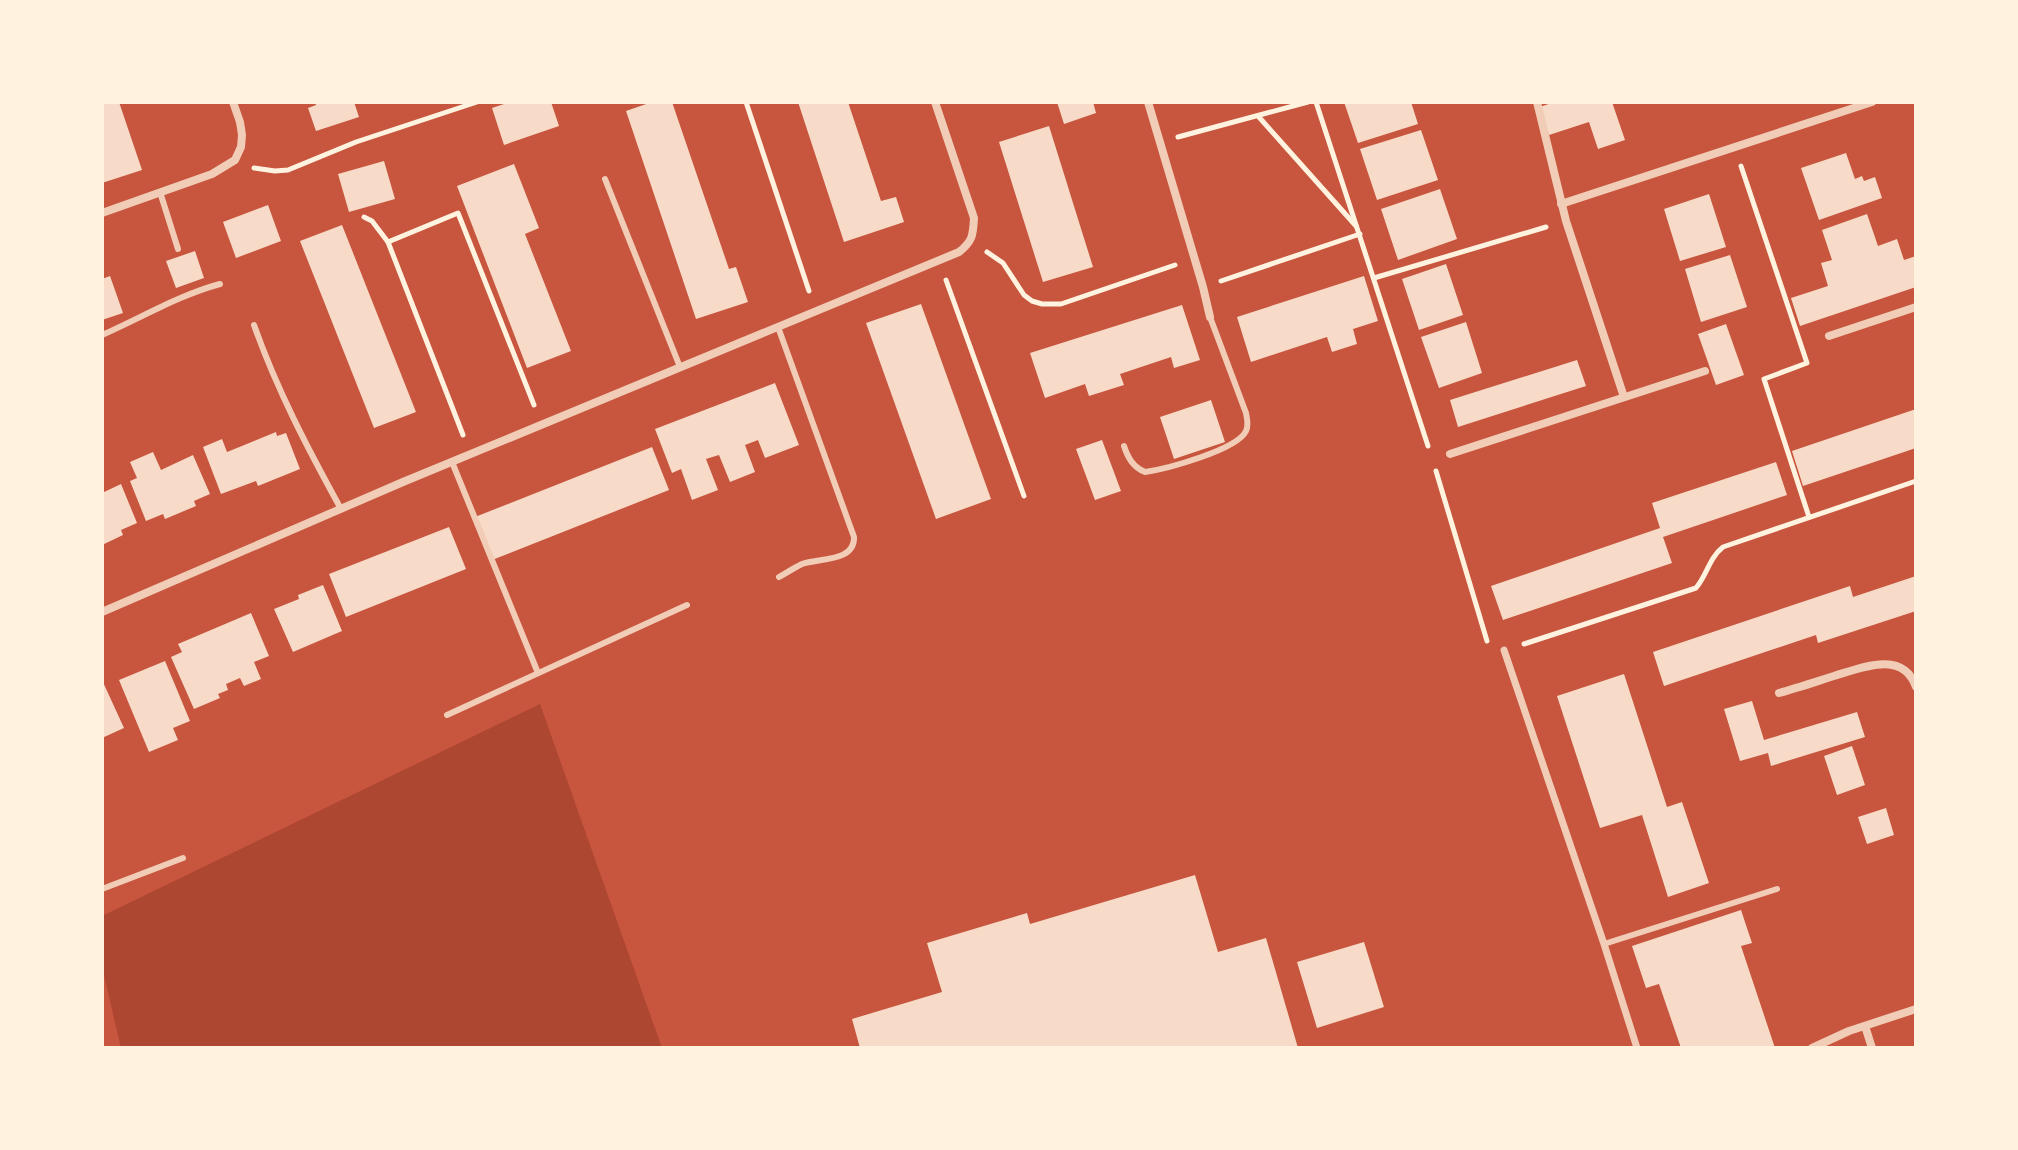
<svg xmlns="http://www.w3.org/2000/svg" width="2018" height="1150" font-family="'Asap Condensed',sans-serif">
<style>
.green{fill:#ae4732}
.building{fill:#f7dbc8}
.lines{fill:none;stroke-linecap:round;stroke-linejoin:round}
.path{stroke:#fff3e0;stroke-width:5}
.service{stroke:#f1ccb7;stroke-width:6}
.pedestrian{stroke:#f1ccb7;stroke-width:7}
.minor{stroke:#f1ccb7;stroke-width:8}
</style>
<rect width="100%" height="100%" fill="#c8553d"/>
<polygon class="green" points="540,704 662,1048 121,1048 102,967 102,916"/>
<g class="building">
<polygon points="102,102 119,102 142,170 102,183"/>
<polygon points="315,102 354,102 359,117 316,131 308,108 316,105"/>
<polygon points="510,102 551,102 559,126 504,145 492,108"/>
<polygon points="652,102 672,102 729,269 736,267 748,302 696,319 626,111"/>
<polygon points="798,102 848,102 881,201 896,197 904,222 844,242"/>
<polygon points="1057,102 1093,102 1096,113 1064,124"/>
<polygon points="1344,102 1411,102 1418,124 1358,143"/>
<polygon points="1554,102 1612,102 1625,140 1598,149 1589,122 1549,135 1540,107"/>
<polygon points="1049,126 1093,267 1043,282 999,142"/>
<polygon points="1421,130 1438,180 1377,200 1360,149"/>
<polygon points="1846,153 1855,179 1862,176 1864,181 1875,177 1882,198 1819,220 1801,168"/>
<polygon points="384,161 395,199 349,212 338,174"/>
<polygon points="514,164 539,228 525,234 571,351 527,368 457,186"/>
<polygon points="1440,189 1457,239 1398,260 1381,209"/>
<polygon points="1709,194 1726,247 1680,261 1664,209"/>
<polygon points="268,205 281,241 236,258 223,222"/>
<polygon points="1867,214 1878,246 1897,239 1904,260 1916,256 1916,287 1800,326 1791,298 1828,286 1821,263 1832,260 1822,230"/>
<polygon points="342,225 416,412 374,428 300,241"/>
<polygon points="195,251 204,278 176,288 166,261"/>
<polygon points="1730,255 1747,307 1701,322 1685,269"/>
<polygon points="1446,264 1463,315 1419,330 1402,279"/>
<polygon points="110,276 123,313 102,320 102,279"/>
<polygon points="1364,276 1378,321 1353,329 1357,344 1332,352 1327,337 1251,362 1237,317"/>
<polygon points="921,304 991,499 936,519 866,323"/>
<polygon points="1182,305 1200,360 1174,368 1171,357 1120,374 1124,385 1089,396 1085,384 1045,398 1030,353"/>
<polygon points="1466,322 1482,373 1439,388 1421,337"/>
<polygon points="1726,324 1744,375 1716,385 1698,334"/>
<polygon points="1577,360 1586,386 1458,427 1450,400"/>
<polygon points="775,383 799,445 765,458 758,440 745,445 755,472 730,482 719,455 706,459 718,490 692,500 681,469 672,473 655,429"/>
<polygon points="1211,400 1225,442 1174,459 1160,417"/>
<polygon points="1916,409 1916,448 1803,486 1792,451"/>
<polygon points="276,432 277,436 286,433 300,469 258,486 256,481 221,494 203,447 222,439 227,452"/>
<polygon points="1102,440 1121,491 1095,500 1076,449"/>
<polygon points="652,447 669,490 492,560 475,517"/>
<polygon points="153,452 161,470 193,455 210,494 194,501 196,506 165,519 163,514 146,521 130,481 137,478 130,462"/>
<polygon points="1776,462 1787,495 1663,537 1672,563 1503,620 1491,586 1660,528 1652,503"/>
<polygon points="121,484 137,523 121,530 123,535 102,545 102,493"/>
<polygon points="449,527 466,569 346,617 329,574"/>
<polygon points="1916,576 1916,611 1818,643 1816,635 1664,686 1653,652 1850,586 1853,597"/>
<polygon points="323,585 342,631 293,652 274,609 299,599 298,595"/>
<polygon points="251,613 269,656 254,662 261,679 244,686 240,678 226,684 228,690 218,694 220,698 194,709 171,657 182,652 178,644"/>
<polygon points="165,661 190,721 173,728 178,740 149,752 119,680"/>
<polygon points="1624,674 1667,807 1682,802 1709,883 1668,897 1642,815 1600,828 1557,696"/>
<polygon points="102,680 124,728 102,738"/>
<polygon points="1752,701 1764,740 1857,712 1865,737 1771,766 1768,753 1740,761 1724,709"/>
<polygon points="1852,746 1865,785 1837,795 1824,756"/>
<polygon points="1886,808 1894,835 1867,844 1858,817"/>
<polygon points="1195,875 1218,952 1266,938 1298,1048 860,1048 852,1019 942,992 927,943 1027,913 1030,924"/>
<polygon points="1741,910 1752,943 1741,946 1775,1048 1688,1048 1687,1046 1681,1048 1659,984 1646,988 1632,946"/>
<polygon points="1364,942 1384,1007 1317,1028 1297,962"/>
</g>
<g class="lines">
<g class="path">
<polyline points="746,102 809,291"/>
<polyline points="1316,102 1428,446"/>
<polyline points="1258,116 1356,226"/>
<polyline points="1178,137 1308,102"/>
<polyline points="1741,166 1807,363 1764,379 1809,517"/>
<polyline points="254,168 275,171 288,170 356,142 477,102"/>
<polyline points="364,217 372,221 388,242 463,435"/>
<polyline points="388,242 458,213 534,405"/>
<polyline points="987,252 1003,263 1024,295 1032,301 1042,304 1061,304 1175,265"/>
<polyline points="1374,278 1546,227"/>
<polyline points="946,280 1024,496"/>
<polyline points="1221,281 1360,234"/>
<polyline points="1436,471 1487,641"/>
<path d="M1524,644L1696,588C1707,575 1709,558 1723,547L1916,481"/>
</g>
<g class="service">
<polyline points="605,179 680,367"/>
<polyline points="160,192 178,249"/>
<path d="M254,325C277,390 308,449 341,509"/>
<path d="M778,327L854,537C855,562 819,558 802,564C794,568 786,573 779,577"/>
<path d="M102,335C141,318 179,295 220,284"/>
<path d="M1124,446C1128,458 1133,467 1145,472C1166,469 1237,450 1246,431C1249,425 1247,419 1246,413L1210,317"/>
<polyline points="452,462 538,673"/>
<polyline points="447,715 687,605"/>
<polyline points="102,889 183,858"/>
<polyline points="1604,944 1777,889"/>
</g>
<polyline class="pedestrian" points="1504,650 1604,944 1637,1048"/>
<g class="minor">
<polyline points="1148,102 1203,287 1210,317"/>
<polyline points="1537,102 1566,221 1624,397"/>
<polyline points="1561,204 1872,102"/>
<polyline points="102,213 212,174 235,160 241,147 242,135 240,122 233,102"/>
<polyline points="1829,336 1916,307"/>
<polyline points="1450,454 1705,371"/>
<path d="M102,612L403,482L959,252C973,241 973,235 974,218L935,102"/>
<path d="M1779,693C1797,688 1815,682 1834,676C1861,668 1903,649 1916,687"/>
<polyline points="1865,1026 1872,1048"/>
<polyline points="1812,1048 1849,1031 1916,1009"/>
</g>
</g>
<rect width="2018" height="1150" fill="none" stroke="#fff3e0" stroke-width="208"/>
</svg>
